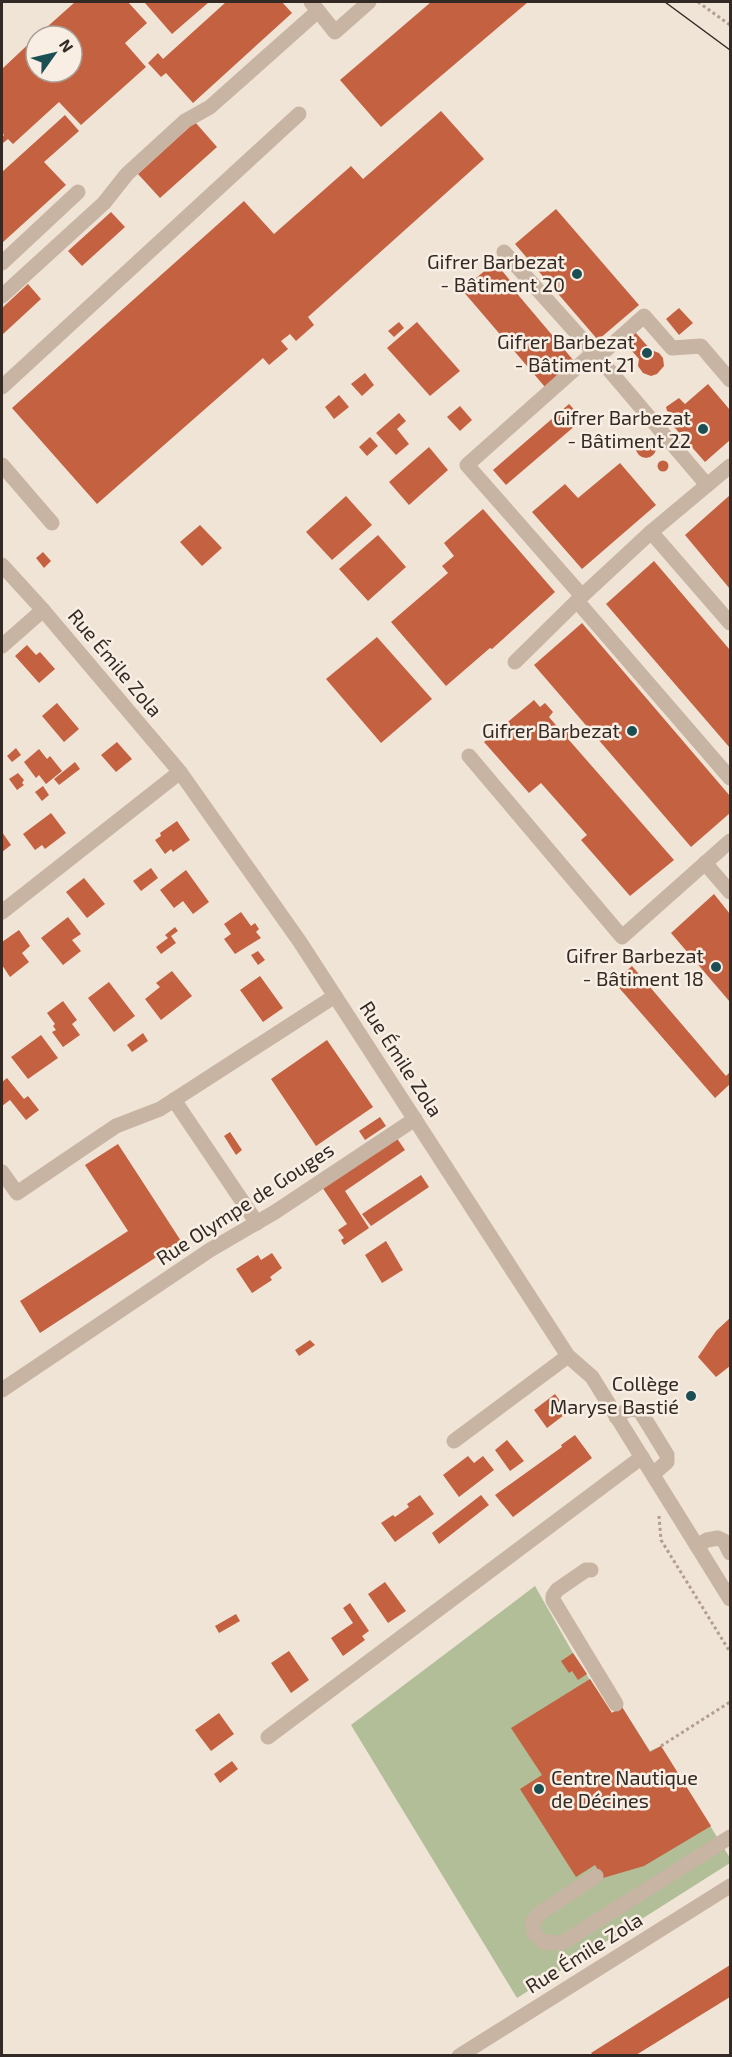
<svg xmlns="http://www.w3.org/2000/svg" width="732" height="2057" font-family="'Exo 2',sans-serif">
<style>
.green{fill:#b1be98}
.building{fill:#c46141}
.lines{fill:none;stroke-linecap:round;stroke-linejoin:round}
.path{stroke:#b39e8e;stroke-width:3;stroke-dasharray:3 3;stroke-linecap:butt}
.minor{stroke:#c8b4a3;stroke-width:15}
.tram{stroke:#332a25;stroke-width:1.5}
.poi-dot{fill:#1c4f53;stroke:#f8eee3;stroke-width:2}
.labels{text-anchor:middle;stroke-width:5;stroke-linejoin:round;paint-order:stroke}
.poi-label{font-size:20px;fill:#332a25;stroke:#f8eee3;text-anchor:end}
.street-label{font-size:20px;fill:#332a25;stroke:#f8eee3}
</style>
<rect width="100%" height="100%" fill="#f0e4d7"/>
<polygon class="green" points="535,1586 573,1653 611,1713 622,1707 650,1751 661,1746 730,1858 730,1863 517,1998 351,1725"/>
<g class="building">
<polygon points="75,2 128,2 147,23 125,43 146,67 81,125 59,102 13,144 8,139 3,143 2,141 2,137 4,135 2,132 2,69 36,37 36,72 72,72 72,36 37,36"/>
<polygon points="147,2 209,2 172,34 145,3"/>
<polygon points="226,2 282,2 292,13 193,103 166,73 161,77 148,63 158,53 163,59"/>
<polygon points="431,2 528,2 381,127 340,80"/>
<polygon points="441,111 484,159 308,317 314,325 296,341 290,334 281,341 288,349 269,365 263,358 97,504 12,408 244,201 274,234 351,166 363,179"/>
<polygon points="65,115 79,131 44,162 66,185 2,243 2,172"/>
<polygon points="195,122 217,147 160,198 138,174"/>
<polygon points="556,209 639,305 598,340 515,244"/>
<polygon points="111,212 125,227 82,266 68,251"/>
<polygon points="495,262 516,288 514,290 574,361 545,387 462,290"/>
<polygon points="28,284 41,299 2,335 2,308"/>
<polygon points="679,308 693,323 679,335 666,319"/>
<polygon points="399,322 404,328 394,337 388,331"/>
<polygon points="417,322 460,371 430,396 387,348"/>
<polygon points="635,332 651,350 659,353 663,358 664,366 657,374 651,376 643,373 638,366 639,359 624,342"/>
<polygon points="365,373 374,385 362,396 351,384"/>
<polygon points="708,384 730,410 730,440 705,462 667,419 673,413 667,411 666,407 679,398 685,404"/>
<polygon points="339,395 349,407 334,419 325,407"/>
<polygon points="569,404 583,419 506,485 493,470"/>
<polygon points="460,406 472,420 460,431 447,417"/>
<polygon points="399,413 406,421 397,429 409,444 396,455 376,433"/>
<polygon points="370,437 378,446 367,456 359,447"/>
<circle cx="646" cy="448" r="10"/>
<polygon points="429,447 448,470 409,505 389,482"/>
<circle cx="663" cy="466" r="5.5"/>
<polygon points="620,463 656,505 582,569 532,512 565,484 578,498"/>
<polygon points="730,495 730,589 685,535"/>
<polygon points="346,496 372,525 332,560 306,532"/>
<polygon points="483,509 555,592 492,649 490,648 446,686 391,622 448,573 442,566 454,556 444,543"/>
<polygon points="200,525 222,548 202,566 180,542"/>
<polygon points="378,535 406,567 368,601 339,569"/>
<polygon points="43,552 51,561 44,568 36,558"/>
<polygon points="654,561 730,650 730,748 606,604"/>
<polygon points="582,623 730,796 730,813 691,847 534,665"/>
<polygon points="377,637 432,699 381,743 326,679"/>
<polygon points="27,645 36,655 40,652 55,669 39,683 15,656"/>
<polygon points="534,700 540,707 545,703 553,712 549,717 561,731 566,727 574,736 569,740 674,860 630,896 581,840 587,835 541,783 529,793 484,742"/>
<polygon points="57,703 79,729 64,742 42,716"/>
<polygon points="117,742 132,759 116,772 101,755"/>
<polygon points="16,748 21,755 12,762 7,756"/>
<polygon points="39,749 47,759 50,756 62,771 46,784 39,775 36,778 24,762"/>
<polygon points="75,762 80,769 59,785 54,779"/>
<polygon points="18,773 24,780 22,783 24,785 17,790 9,779"/>
<polygon points="43,786 49,795 42,801 35,792"/>
<polygon points="51,813 66,833 45,849 42,845 35,850 23,834"/>
<polygon points="177,821 190,840 173,852 171,849 165,854 155,840 161,836 160,833"/>
<polygon points="2,832 11,845 2,852"/>
<polygon points="151,868 158,878 141,891 133,881"/>
<polygon points="186,870 209,902 193,914 183,901 174,908 160,890"/>
<polygon points="84,878 105,904 87,918 66,892"/>
<polygon points="714,894 730,914 730,1002 671,933"/>
<polygon points="241,912 251,926 255,923 259,929 256,932 261,938 235,954 224,939 231,934 224,924"/>
<polygon points="68,917 81,934 72,940 81,951 63,965 41,938"/>
<polygon points="175,927 178,931 171,936 176,943 161,954 156,947 168,938 165,935"/>
<polygon points="19,930 30,946 22,953 29,962 10,977 2,965 2,942"/>
<polygon points="258,951 265,960 258,965 251,955"/>
<polygon points="632,966 726,1076 730,1072 730,1084 715,1098 614,982"/>
<polygon points="172,971 192,996 161,1020 145,999 160,987 156,983"/>
<polygon points="260,976 283,1008 263,1022 240,990"/>
<polygon points="109,982 135,1016 114,1032 88,998"/>
<polygon points="63,1001 77,1020 72,1024 80,1035 63,1047 52,1032 56,1030 53,1026 55,1024 47,1013"/>
<polygon points="143,1033 148,1041 132,1052 127,1045"/>
<polygon points="41,1035 58,1058 28,1079 11,1057"/>
<polygon points="327,1040 373,1107 316,1146 271,1079"/>
<polygon points="7,1078 24,1099 28,1096 39,1110 26,1120 10,1100 2,1106 2,1082"/>
<polygon points="380,1117 386,1126 365,1140 359,1131"/>
<polygon points="230,1132 242,1150 236,1155 224,1136"/>
<polygon points="396,1137 405,1150 345,1191 369,1228 344,1245 341,1240 344,1238 338,1230 347,1224 322,1187"/>
<polygon points="118,1144 181,1241 40,1333 20,1301 128,1231 85,1165"/>
<polygon points="421,1175 429,1187 371,1226 362,1214"/>
<polygon points="386,1241 403,1270 382,1283 365,1255"/>
<polygon points="272,1253 282,1268 270,1277 272,1280 252,1293 236,1269 258,1255 261,1260"/>
<polygon points="730,1318 730,1366 716,1377 698,1357 716,1331"/>
<polygon points="310,1340 315,1345 299,1356 295,1350"/>
<polygon points="555,1394 568,1412 547,1428 534,1410"/>
<polygon points="575,1435 592,1458 513,1517 495,1495 562,1447 561,1445"/>
<polygon points="507,1440 524,1461 510,1471 495,1450"/>
<polygon points="468,1456 474,1463 483,1456 494,1470 459,1497 443,1475"/>
<polygon points="420,1495 434,1514 395,1542 381,1523 393,1515 395,1517 409,1507 407,1504"/>
<polygon points="481,1495 489,1505 439,1544 432,1533"/>
<polygon points="385,1582 406,1611 388,1623 368,1594"/>
<polygon points="350,1603 369,1631 362,1636 365,1640 343,1656 331,1638 353,1623 343,1608"/>
<polygon points="236,1614 240,1621 219,1633 215,1626"/>
<polygon points="289,1651 309,1680 291,1693 271,1663"/>
<polygon points="573,1653 587,1674 578,1680 572,1671 569,1673 561,1661"/>
<polygon points="590,1679 612,1713 622,1707 650,1752 661,1746 711,1826 644,1866 603,1878 595,1865 576,1877 520,1789 542,1775 511,1728"/>
<polygon points="219,1713 234,1734 211,1751 195,1730"/>
<polygon points="232,1761 238,1769 220,1783 214,1774"/>
<polygon points="730,1965 730,1997 636,2055 593,2055 591,2053"/>
</g>
<g class="lines">
<g class="path">
<polyline points="698,2 730,25"/>
<polyline points="659,1516 661,1540 730,1652"/>
<polyline points="661,1746 730,1702"/>
</g>
<g class="minor">
<polyline points="311,2 335,32 369,2"/>
<polyline points="504,252 598,357"/>
<polyline points="2,263 78,192"/>
<polyline points="2,296 104,203 127,174 185,121 210,107 318,11"/>
<polyline points="594,352 467,465 582,596 651,532"/>
<polyline points="2,387 299,114"/>
<polyline points="2,465 52,523"/>
<polyline points="730,466 651,532 730,623"/>
<polyline points="707,485 598,357 644,316 672,348 701,346 730,380"/>
<polyline points="2,565 43,610 180,772 300,942 568,1356 592,1377 730,1599"/>
<polyline points="577,601 730,778"/>
<polyline points="2,646 43,610"/>
<polyline points="515,662 582,596"/>
<polyline points="469,756 622,937 730,841"/>
<polyline points="705,863 730,892"/>
<polyline points="2,912 180,772"/>
<polyline points="2,1172 17,1193 116,1126 160,1109 174,1100"/>
<polyline points="257,1223 174,1100 335,996"/>
<polyline points="2,1390 210,1250 275,1212 415,1119"/>
<path d="M616,1417C625,1411 630,1407 640,1411L667,1455V1462L653,1474"/>
<polyline points="454,1441 568,1356"/>
<polyline points="697,1546 707,1540 718,1538 724,1541 730,1553"/>
<polyline points="591,1570 586,1570 557,1590 553,1596 553,1600 616,1704"/>
<polyline points="268,1737 642,1457"/>
<polyline points="596,1876 540,1913 532,1923 534,1933 543,1942 562,1943 730,1837"/>
<polyline points="459,2056 730,1886"/>
</g>
<polyline class="tram" points="665,2 730,50"/>
</g>
<g class="poi-dot">
<circle cx="577" cy="274" r="6"/>
<circle cx="647" cy="353" r="6"/>
<circle cx="703" cy="429" r="6"/>
<circle cx="632" cy="731" r="6"/>
<circle cx="716" cy="967" r="6"/>
<circle cx="691" cy="1396" r="6"/>
<circle cx="539" cy="1789" r="6"/>
</g>
<g class="labels">
<g class="poi-label">
<text x="565" y="269">Gifrer Barbezat<tspan x="565" dy="23">- Bâtiment 20</tspan></text>
<text x="635" y="349">Gifrer Barbezat<tspan x="635" dy="23">- Bâtiment 21</tspan></text>
<text x="691" y="425">Gifrer Barbezat<tspan x="691" dy="23">- Bâtiment 22</tspan></text>
<text x="620" y="738">Gifrer Barbezat</text>
<text x="704" y="963">Gifrer Barbezat<tspan x="704" dy="23">- Bâtiment 18</tspan></text>
<text x="679" y="1391">Collège<tspan x="679" dy="23">Maryse Bastié</tspan></text>
<text x="551" y="1785" text-anchor="start">Centre Nautique<tspan x="551" dy="23">de Décines</tspan></text>
</g>
<g class="street-label">
<text transform="translate(115 663) rotate(50)" y="7">Rue Émile Zola</text>
<text transform="translate(401 1059) rotate(57)" y="7">Rue Émile Zola</text>
<text transform="translate(245 1204) rotate(-33)" y="7">Rue Olympe de Gouges</text>
<text transform="translate(584 1953) rotate(-32)" y="7">Rue Émile Zola</text>
</g>
</g>
<rect width="732" height="2057" fill="none" stroke="#332a25" stroke-width="6"/>
<g transform="translate(54 54) rotate(56)"><circle r="28" fill="#f8eee3" stroke="#a9a097" stroke-width="1.5"/>
<path d="M0-4.5L10 22L0 15L-10 22Z" fill="#1c4f53"/>
<text y="-9" font-size="16" font-weight="bold" text-anchor="middle" fill="#332a25">N</text>
</g>
</svg>
